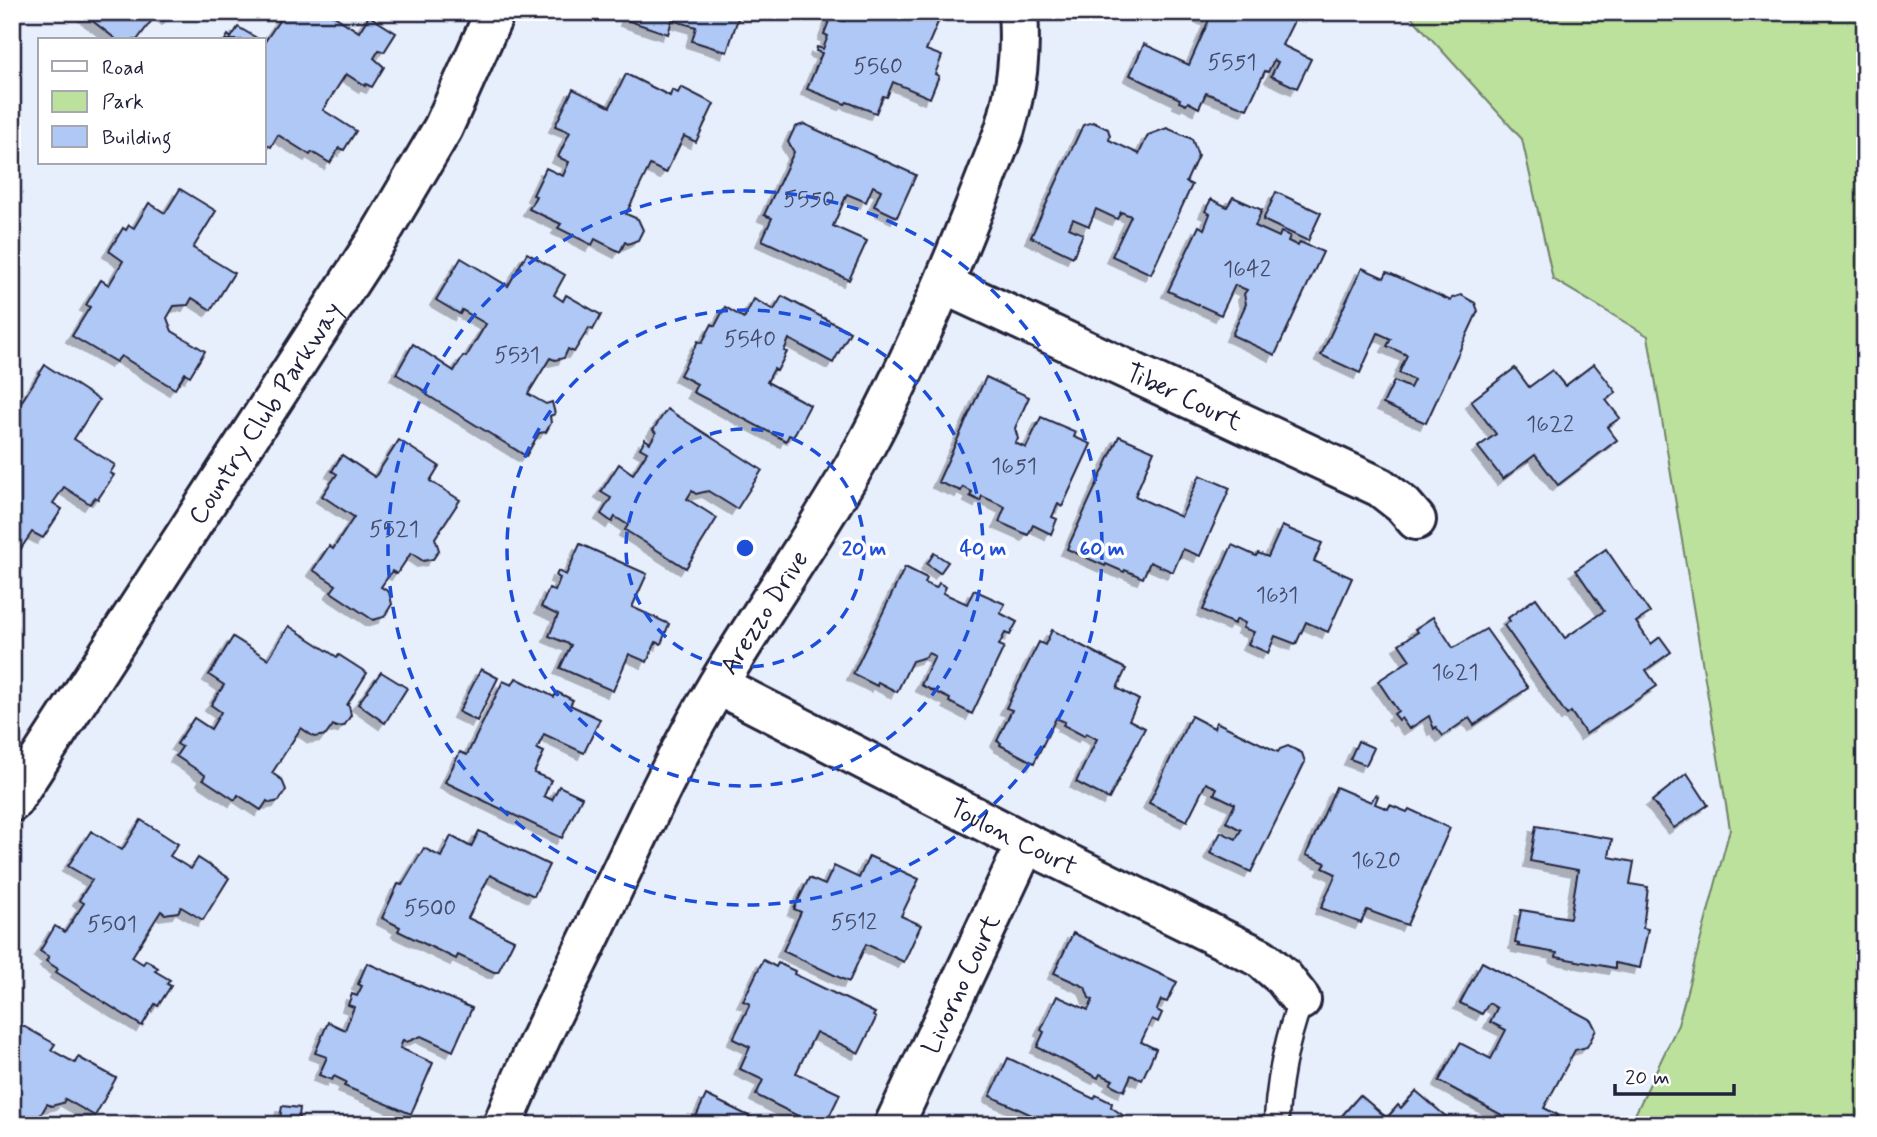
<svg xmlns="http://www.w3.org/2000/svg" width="1877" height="1137" font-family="Mynerve,sans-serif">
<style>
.green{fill:#bce19c;stroke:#6f826c;stroke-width:2}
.building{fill:#afc8f6;stroke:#22223b;stroke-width:2;filter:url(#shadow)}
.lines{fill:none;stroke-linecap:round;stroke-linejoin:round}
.lane-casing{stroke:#22223b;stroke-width:28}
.street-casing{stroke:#22223b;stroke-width:44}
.secondary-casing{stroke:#22223b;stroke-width:44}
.lane{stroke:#fff;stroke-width:23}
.street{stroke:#fff;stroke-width:38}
.secondary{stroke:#fff;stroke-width:38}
.ring{fill:none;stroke:#1d4ed8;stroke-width:3.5;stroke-dasharray:12 9}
.labels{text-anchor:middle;stroke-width:7;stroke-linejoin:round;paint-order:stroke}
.number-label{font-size:23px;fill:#454c6a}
.street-label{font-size:26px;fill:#22223b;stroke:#fff}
.centre{fill:#1d4ed8;stroke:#fff;stroke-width:3.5}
.ring-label{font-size:21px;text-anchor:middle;font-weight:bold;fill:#1d4ed8;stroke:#fff;stroke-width:7;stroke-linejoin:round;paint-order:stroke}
</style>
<defs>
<filter id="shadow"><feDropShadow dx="-6" dy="6" stdDeviation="0" flood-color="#0004"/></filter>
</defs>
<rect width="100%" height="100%" fill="#e7eefc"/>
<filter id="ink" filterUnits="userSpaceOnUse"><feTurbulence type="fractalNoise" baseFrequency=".0143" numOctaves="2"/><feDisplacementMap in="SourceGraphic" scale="14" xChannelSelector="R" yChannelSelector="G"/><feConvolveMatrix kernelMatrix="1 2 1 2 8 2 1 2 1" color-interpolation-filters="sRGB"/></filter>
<g filter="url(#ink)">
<polygon class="green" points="1407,12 1865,12 1865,1125 1630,1125 1678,1025 1730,829 1648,336 1553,279 1522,139"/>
<g class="building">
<polygon points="81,12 158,12 137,40 117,40"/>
<polygon points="159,12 174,12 168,19"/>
<polygon points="285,12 291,15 292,12 328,12 359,32 369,16 396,33 384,52 379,50 374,58 384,67 372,87 366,84 365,86 346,74 323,110 356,131 344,150 339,148 330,163 312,152 310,155 278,135 271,147 264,143 264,43"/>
<polygon points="629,12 740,12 727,52 692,41 696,27 672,20 668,34 626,20"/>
<polygon points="848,12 942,13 926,50 942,56 935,74 939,76 930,98 893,82 887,97 883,96 876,113 847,102 845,104 807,89 822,53 816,51 817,47 823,49 828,36 824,34 831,16 844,21"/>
<polygon points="1193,12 1292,13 1290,17 1295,19 1282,45 1311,59 1297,88 1271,76 1278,62 1274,60 1268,72 1265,71 1247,109 1206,93 1199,108 1188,102 1186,105 1179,102 1180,99 1130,75 1144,44 1189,65 1209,20"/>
<polygon points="238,27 260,40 225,40 228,35 231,38"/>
<polygon points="626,74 670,96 672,90 678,93 681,87 714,104 696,142 684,136 666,173 650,165 626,214 638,219 643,230 638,240 628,244 625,242 620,252 595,239 592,245 558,228 561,224 529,209 536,196 533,195 546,168 563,176 569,162 558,157 570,132 555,126 573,89 610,107"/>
<polygon points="1093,122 1108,129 1110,136 1109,140 1139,154 1148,135 1167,128 1192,139 1198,156 1186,182 1192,185 1151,274 1112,256 1131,216 1121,212 1117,219 1096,209 1089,226 1073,219 1069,228 1083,234 1073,257 1031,237 1083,125"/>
<polygon points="804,124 916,175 897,217 874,206 881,190 873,186 866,202 847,194 833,226 867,241 849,280 762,240 772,218 764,215 794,152 788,142 795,127"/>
<polygon points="180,189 216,211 193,248 234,273 211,310 192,298 188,305 174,306 167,318 172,331 205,351 190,376 185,373 175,389 121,356 116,362 72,336 90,307 86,305 101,280 109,285 123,261 109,251 123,228 126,230 129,225 134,228 149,203 165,213"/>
<polygon points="1276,192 1321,213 1308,241 1263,220"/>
<polygon points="1233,197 1262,210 1255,226 1279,237 1281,232 1290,236 1288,241 1298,246 1300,242 1323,252 1275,355 1232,335 1246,304 1244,294 1247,290 1235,285 1221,315 1168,291 1199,226 1204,229 1210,214 1205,211 1211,199 1227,207"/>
<polygon points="527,253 565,275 554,295 563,301 566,295 601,315 593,330 589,328 574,352 568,349 564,358 555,360 550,358 528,394 546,404 552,402 555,414 550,416 551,423 546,432 539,433 526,456 427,395 428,393 396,374 413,344 454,371 463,356 466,357 486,324 462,310 460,314 436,300 461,258 508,286"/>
<polygon points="1362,268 1384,278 1387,272 1451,301 1452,298 1461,295 1475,303 1478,311 1426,423 1383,404 1394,381 1410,388 1414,380 1399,373 1407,355 1387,346 1391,339 1378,333 1360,373 1321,355"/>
<polygon points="782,296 850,332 833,363 789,339 784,351 787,352 777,371 774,369 767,382 810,405 793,437 789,435 786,441 693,392 697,384 680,375 698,341 702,343 712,324 715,326 725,307 744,318 754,299 774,310"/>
<polygon points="1594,364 1616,392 1606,400 1620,418 1607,427 1617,440 1558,485 1535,455 1503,479 1478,447 1496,434 1471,401 1515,368 1529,387 1552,370 1565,386"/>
<polygon points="45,365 99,400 74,439 115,465 110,473 114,475 98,499 95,497 90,504 64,487 53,503 62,509 43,538 32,532 16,556 12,554 12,406 17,409"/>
<polygon points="986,377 1029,397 1015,428 1018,439 1015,443 1026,448 1041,417 1076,432 1074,437 1091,444 1062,507 1058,504 1052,517 1057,519 1051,534 1033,525 1028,535 999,522 1005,507 982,496 980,501 970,496 972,492 963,487 961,491 938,482"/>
<polygon points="667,409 762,470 737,509 708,491 696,494 692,491 687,499 717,518 686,568 625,530 628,525 615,517 612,522 601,514 611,498 601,492 619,464 633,474 647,452 640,448 645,439 650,443 656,433 653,430"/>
<polygon points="1119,436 1154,451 1135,496 1181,517 1200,475 1230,488 1200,556 1183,549 1173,572 1150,562 1143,578 1125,570 1124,572 1106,564 1105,566 1067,549"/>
<polygon points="399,440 439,466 430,481 460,500 435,538 439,550 433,559 423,561 411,553 397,574 392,571 381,587 389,592 392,604 384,617 373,620 331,592 336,585 313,570 329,546 333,549 354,517 322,496 337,474 332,471 342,455 375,477"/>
<polygon points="1282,526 1322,543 1314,561 1352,578 1328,632 1306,622 1296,644 1275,636 1268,653 1248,644 1254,632 1243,628 1245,623 1237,619 1234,624 1203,610 1232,545 1256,556 1258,553 1268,557"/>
<polygon points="580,544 647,574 632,607 669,624 661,644 656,642 647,662 629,654 613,691 560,668 571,645 549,636 558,615 541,607 549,588 555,591 560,578 556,576 558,571 566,575"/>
<polygon points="1606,549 1650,613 1636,622 1651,644 1660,637 1671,652 1646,670 1657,686 1586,734 1571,712 1567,715 1504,625 1510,621 1508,618 1536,598 1565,638 1604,611 1576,570"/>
<polygon points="934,553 948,562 940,573 927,564"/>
<polygon points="905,567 927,578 925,583 936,588 939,583 946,587 943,593 967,604 974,590 1005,604 1000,613 1017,622 1010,635 1005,633 999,645 1004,647 972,714 949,702 950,699 921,685 935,656 928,653 926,657 912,661 897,692 878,682 877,686 853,674"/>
<polygon points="1433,617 1453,648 1486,629 1528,688 1474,725 1469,718 1443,736 1436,727 1434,729 1429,716 1409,729 1401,718 1399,720 1394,714 1398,711 1378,681 1410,660 1399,644 1418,632 1415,629"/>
<polygon points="289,626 337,657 339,655 367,673 347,705 349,706 351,715 344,726 336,727 333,725 326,735 314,737 301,728 272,773 282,780 286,790 279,801 270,803 267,801 261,810 238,795 235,800 203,779 205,775 176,756 182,747 177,744 194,718 211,729 221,712 211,705 224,685 209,675 233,637 268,659"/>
<polygon points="1052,630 1126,669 1117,688 1139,700 1129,720 1145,728 1109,799 1076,782 1097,739 1086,733 1084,736 1063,725 1065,722 1056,718 1034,763 1000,745 1001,743 997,741 1012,710 1006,708 1039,642 1045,645"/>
<polygon points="481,669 498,678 477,721 459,712"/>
<polygon points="381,672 407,688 385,723 358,704"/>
<polygon points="516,678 554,697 557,692 573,700 570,705 600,719 584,753 544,734 537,749 544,752 534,773 551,780 544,796 552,800 559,786 582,797 562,838 445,782 460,752 467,755 503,681 512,685"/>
<polygon points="1191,716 1214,728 1216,722 1278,752 1280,749 1288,746 1302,753 1305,762 1251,872 1210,853 1221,832 1236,839 1241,830 1226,822 1235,804 1214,794 1217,788 1206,783 1187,821 1149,803"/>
<polygon points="1358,741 1374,748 1366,765 1350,759"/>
<polygon points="1687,773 1708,805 1674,828 1652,801"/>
<polygon points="1336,787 1371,802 1375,795 1378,796 1375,804 1388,809 1390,805 1407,812 1409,809 1450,828 1407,925 1367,910 1361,923 1321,908 1336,874 1323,868 1326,863 1306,855"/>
<polygon points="141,820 178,844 170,856 191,869 198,858 229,878 203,920 181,907 178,912 165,914 161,911 132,957 143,964 146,960 158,968 155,971 170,980 167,984 171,986 158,1006 155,1004 142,1026 56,972 58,969 46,961 49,957 40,951 55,926 65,932 84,903 79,900 92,880 68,866 91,831 122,850"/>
<polygon points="1536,826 1612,839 1609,857 1634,862 1630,884 1648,887 1643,928 1648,929 1640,968 1615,963 1615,968 1556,957 1557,953 1518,946 1519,944 1515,943 1521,910 1570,918 1578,870 1530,861"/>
<polygon points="479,831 549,865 534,896 490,875 468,918 514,940 498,972 494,972 458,955 456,959 398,931 400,927 382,918 398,884 402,885 424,848 441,857 451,836 471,847"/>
<polygon points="869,856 919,879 901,916 921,925 904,962 866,944 849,982 783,951 801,912 794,909 809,878 825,885 834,866 859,878"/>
<polygon points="1073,933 1177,982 1167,1002 1161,1000 1157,1010 1162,1013 1158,1022 1152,1019 1141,1042 1156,1049 1142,1080 1131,1075 1124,1091 1110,1084 1113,1080 1100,1074 1098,1078 1037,1047 1044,1032 1041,1030 1057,996 1088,1010 1093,1000 1089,998 1085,987 1054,973"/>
<polygon points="763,960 776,967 778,963 795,971 794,974 875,1013 873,1016 876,1018 859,1053 816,1032 796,1073 840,1094 825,1125 816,1125 756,1095 763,1080 740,1069 750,1047 733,1039 750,1004 743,1001"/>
<polygon points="1482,962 1591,1020 1596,1030 1587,1047 1575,1050 1544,1108 1558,1115 1553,1125 1520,1125 1439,1081 1460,1043 1491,1059 1506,1030 1490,1022 1497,1008 1489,1003 1482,1014 1460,1003"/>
<polygon points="367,963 472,1008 453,1051 421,1036 407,1042 403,1040 400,1048 433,1063 411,1114 344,1086 346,1082 334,1076 332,1080 319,1075 327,1057 315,1053 328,1022 345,1030 354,1007 348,1005 352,994 357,996 362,986 358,984"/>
<polygon points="16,1022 55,1044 51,1050 75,1063 78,1057 116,1078 95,1116 65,1099 63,1103 51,1106 47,1104 35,1125 12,1125 12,1030"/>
<polygon points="1008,1058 1094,1099 1096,1095 1112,1103 1111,1107 1124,1116 1120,1125 1030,1125 1034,1116 990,1096"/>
<polygon points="1416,1091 1456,1125 1334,1125 1360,1095 1387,1118 1398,1105 1401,1108"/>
<polygon points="706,1095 767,1125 692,1125"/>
<polygon points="282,1106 300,1108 298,1125 279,1124"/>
</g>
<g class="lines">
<g class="lane-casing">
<path id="lane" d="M1276,1125C1278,1081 1286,1041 1301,1000"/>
</g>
<g class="street-casing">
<g id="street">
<path id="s1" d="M945,285L1380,487L1403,505L1416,520"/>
<path id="s2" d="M718,685L1026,843L1261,958L1283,977L1301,1000"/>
<path id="s3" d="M503,1125C531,1053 567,985 600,916C637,839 673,759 717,686C765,605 820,529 865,447C920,345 964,237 1005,129C1017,87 1021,55 1018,12"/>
<path id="s4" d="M894,1125L1026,843"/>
</g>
</g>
<g class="secondary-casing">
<g id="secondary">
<path id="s5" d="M12,802L378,238L443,128L495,12"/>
</g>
</g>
<use href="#lane" class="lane"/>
<use href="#street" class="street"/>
<use href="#secondary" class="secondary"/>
</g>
</g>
<g class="ring">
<circle cx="745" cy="548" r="119"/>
<circle cx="745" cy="548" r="238"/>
<circle cx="745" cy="548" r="357"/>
</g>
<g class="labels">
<g class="number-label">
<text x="1232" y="69">5551</text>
<text x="878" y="73">5560</text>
<text x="809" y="206">5550</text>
<text x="1247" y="276">1642</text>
<text x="750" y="346">5540</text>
<text x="517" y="362">5531</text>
<text x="1550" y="431">1622</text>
<text x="1014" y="473">1651</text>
<text x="394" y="536">5521</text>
<text x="1277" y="602">1631</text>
<text x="1455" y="679">1621</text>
<text x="1376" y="867">1620</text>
<text x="430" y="915">5500</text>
<text x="854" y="929">5512</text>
<text x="112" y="931">5501</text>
</g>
<g class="street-label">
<text dy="9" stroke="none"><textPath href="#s1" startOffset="264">Tiber Court</textPath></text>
<text dy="9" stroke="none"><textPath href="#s5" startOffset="464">Country Club Parkway</textPath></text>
<text dy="9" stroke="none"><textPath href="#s3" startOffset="576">Arezzo Drive</textPath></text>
<text dy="9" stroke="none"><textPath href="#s2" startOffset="332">Toulon Court</textPath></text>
<text dy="9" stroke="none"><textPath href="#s4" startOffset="156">Livorno Court</textPath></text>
</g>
</g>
<circle cx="745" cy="548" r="10" class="centre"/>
<g class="ring-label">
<text x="864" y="555">20 m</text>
<text x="983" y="555">40 m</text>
<text x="1102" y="555">60 m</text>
</g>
<rect width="1877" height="1137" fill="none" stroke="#fff" stroke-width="42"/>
<rect x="21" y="21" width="1835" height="1095" fill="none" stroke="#22223b" stroke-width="2.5" filter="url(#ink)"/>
<rect x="38" y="38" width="228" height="126" fill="#ffffff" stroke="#a7a7b1" stroke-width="2"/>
<rect x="52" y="61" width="35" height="10" fill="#ffffff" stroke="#a7a7b1" stroke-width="2"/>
<text x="102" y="74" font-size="21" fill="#22223b">Road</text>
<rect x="52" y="91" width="35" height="21" fill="#bce19c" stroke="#a7a7b1" stroke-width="2"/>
<text x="102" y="108" font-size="21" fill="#22223b">Park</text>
<rect x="52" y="126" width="35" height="21" fill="#afc8f6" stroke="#a7a7b1" stroke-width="2"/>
<text x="102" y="144" font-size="21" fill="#22223b">Building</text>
<path d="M1615 1084v10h119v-10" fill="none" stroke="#22223b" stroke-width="3.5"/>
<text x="1625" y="1084" font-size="21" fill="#22223b" stroke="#ffffff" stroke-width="5" paint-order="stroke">20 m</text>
</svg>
